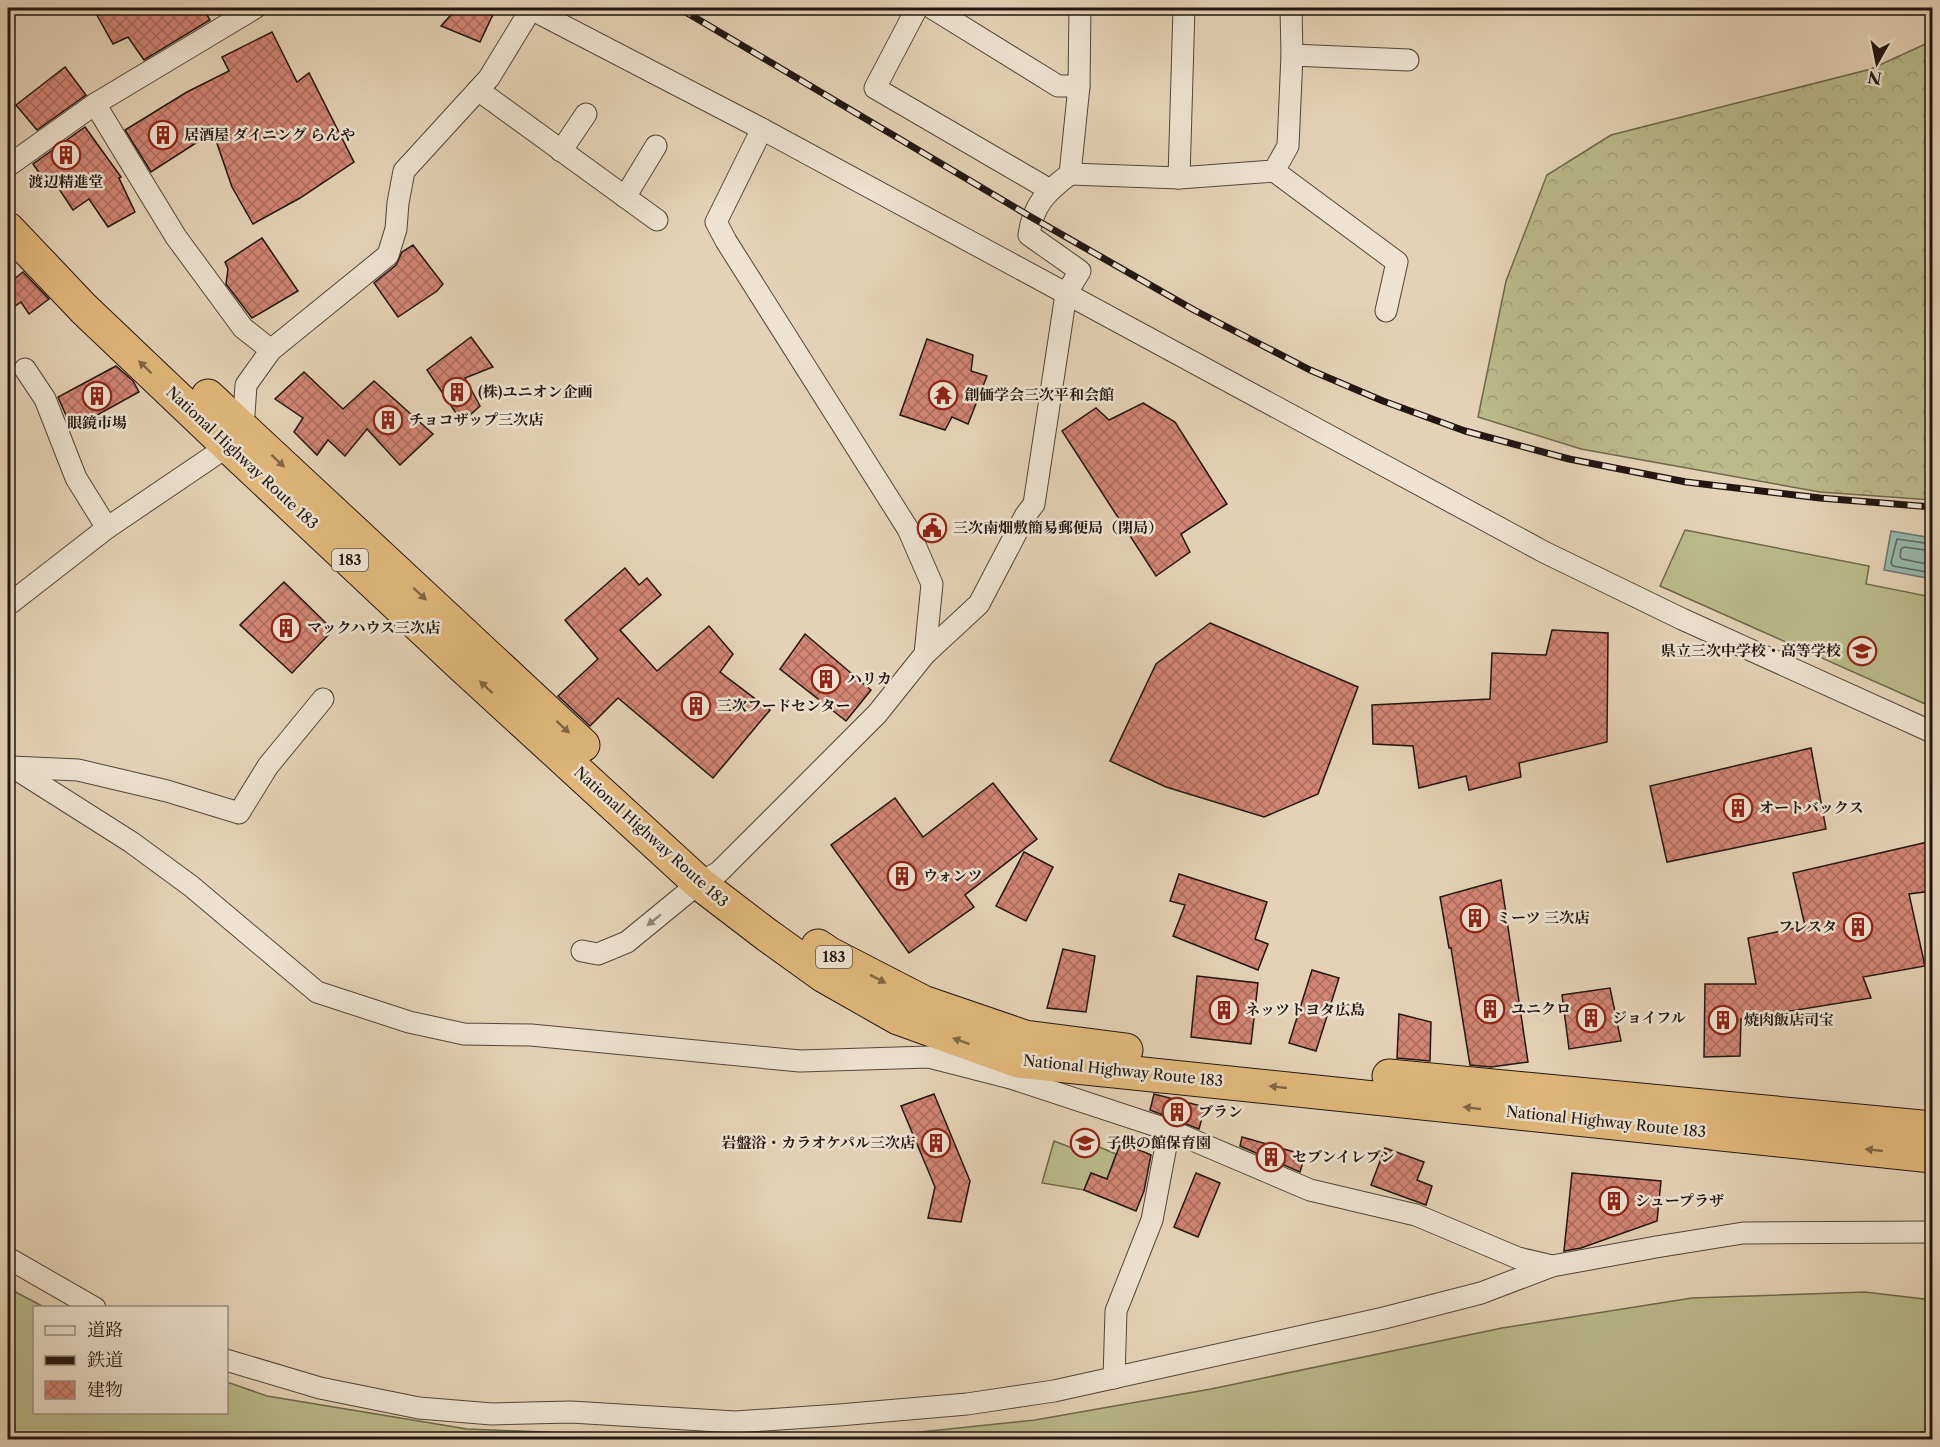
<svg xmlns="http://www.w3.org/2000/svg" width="1940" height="1447" font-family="'Libre Caslon Text','Noto Serif JP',serif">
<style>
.grass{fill:#baba8a;stroke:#6e684e;stroke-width:1.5}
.forest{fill:url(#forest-crowns);stroke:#6e684e;stroke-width:1.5}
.water{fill:#96b8ac;stroke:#68776e;stroke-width:1.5}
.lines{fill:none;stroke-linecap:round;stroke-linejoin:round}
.shore{stroke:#5c675e;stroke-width:1.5}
.building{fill:url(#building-cross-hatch);stroke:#221611;stroke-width:1.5}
.minor-casing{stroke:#53453a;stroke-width:23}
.trunk-casing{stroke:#221611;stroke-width:35}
.minor{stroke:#eee2d0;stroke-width:21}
.trunk{stroke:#e2b97b;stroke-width:33}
.rail-casing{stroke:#221611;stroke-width:7}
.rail{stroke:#eee2d0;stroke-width:4.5;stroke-dasharray:14;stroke-linecap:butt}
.oneway{fill:#826846}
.oneway2{fill:#92867a}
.labels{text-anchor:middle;stroke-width:5;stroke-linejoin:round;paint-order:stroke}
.shield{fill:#eee2d0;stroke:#5f534a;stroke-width:1.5}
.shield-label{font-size:14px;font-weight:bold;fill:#221611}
.poi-label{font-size:15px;font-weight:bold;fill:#221611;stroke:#eee2d0;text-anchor:start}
.street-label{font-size:15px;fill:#221611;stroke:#eee2d0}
</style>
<defs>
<pattern id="forest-crowns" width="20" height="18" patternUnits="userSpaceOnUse" patternTransform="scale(1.5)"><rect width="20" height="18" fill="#baba8a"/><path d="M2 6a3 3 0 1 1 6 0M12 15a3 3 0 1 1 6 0" fill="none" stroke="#a09f76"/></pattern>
<pattern id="building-cross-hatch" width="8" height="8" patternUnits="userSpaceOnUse" patternTransform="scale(1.5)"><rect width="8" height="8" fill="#d28575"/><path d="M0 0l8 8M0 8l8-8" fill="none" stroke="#aa6c5f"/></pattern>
</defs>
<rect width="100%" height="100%" fill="#e5d2b6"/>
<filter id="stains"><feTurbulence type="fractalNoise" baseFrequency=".00333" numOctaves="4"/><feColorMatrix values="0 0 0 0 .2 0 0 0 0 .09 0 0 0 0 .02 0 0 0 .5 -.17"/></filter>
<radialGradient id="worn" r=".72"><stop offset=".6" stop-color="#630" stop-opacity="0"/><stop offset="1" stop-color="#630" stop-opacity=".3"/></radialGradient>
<g class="grass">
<polygon points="1685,530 1869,566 1866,584 1932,597 1932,707 1660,586"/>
<polygon points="1080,1139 1116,1154 1107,1179 1091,1173 1084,1190 1042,1183 1054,1141 1075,1149"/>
<polygon points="8,1288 44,1307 34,1308 34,1412 226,1412 227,1382 267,1396 467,1429 720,1439 8,1439"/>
<polygon points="1865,1292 1932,1300 1932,1439 853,1439 1035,1420 1211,1389 1502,1328 1692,1298"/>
</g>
<polygon class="forest" points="1932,41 1932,500 1820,492 1581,449 1478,417 1506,281 1547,175 1611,135 1871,69"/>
<polygon class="water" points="1891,531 1932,538 1932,579 1884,570"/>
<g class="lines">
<g class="shore">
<polyline points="1932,544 1897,539 1891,563 1893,566 1932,573"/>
<polyline points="1932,551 1904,547 1901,549 1900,557 1902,559 1932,565"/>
</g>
</g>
<g class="building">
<polygon points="93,8 203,8 210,20 144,60 128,37 113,44"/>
<polygon points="457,8 496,8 480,42 441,26"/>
<polygon points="272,32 297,82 309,73 354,162 300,198 253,224 232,187 213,132 151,172 125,130 187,92 229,71 222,57"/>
<polygon points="65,67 86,95 37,130 16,105"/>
<polygon points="85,127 121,177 119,178 135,212 108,227 89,199 73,210 55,183 49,187 33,164"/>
<polygon points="262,238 298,291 252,318 226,284 228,269 225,262"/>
<polygon points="413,245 443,284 437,291 398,317 374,283 396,265 402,252"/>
<polygon points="23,272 49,299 29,314 21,302 8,311 8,284"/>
<polygon points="471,337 493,367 465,378 480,406 462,422 427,370"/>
<polygon points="927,339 973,355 971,371 987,376 968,424 952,417 945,430 900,415"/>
<polygon points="116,366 133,381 139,392 72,429 58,397"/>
<polygon points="304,372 343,409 374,381 433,434 400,465 367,429 345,456 328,440 317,455 294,432 303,418 275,399"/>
<polygon points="1143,403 1175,422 1227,504 1181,534 1190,552 1156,576 1062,431 1096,408 1109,420"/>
<polygon points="625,568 639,585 647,578 661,595 620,630 657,671 709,626 733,654 720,672 770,710 713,778 618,698 590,726 558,696 598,659 565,620"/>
<polygon points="284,582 333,630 292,673 240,625"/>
<polygon points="1210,623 1358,687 1318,794 1264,817 1166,787 1110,761 1156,664"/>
<polygon points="1552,630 1608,633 1607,742 1519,763 1521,777 1469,790 1466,776 1419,788 1413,746 1373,744 1372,705 1490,699 1492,653 1546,655"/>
<polygon points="805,634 871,690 846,721 780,669"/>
<polygon points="1811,748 1826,829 1667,862 1650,786"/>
<polygon points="993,783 1037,839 965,895 974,907 909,953 831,845 895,798 923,837"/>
<polygon points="1932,841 1932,891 1909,894 1925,966 1863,977 1871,998 1741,1019 1740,1056 1704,1057 1705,984 1756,984 1748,938 1805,926 1793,873"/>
<polygon points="1024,852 1053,867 1026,921 996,906"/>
<polygon points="1179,874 1267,902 1255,939 1268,944 1258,970 1173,936 1185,905 1170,901"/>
<polygon points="1501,880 1528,1062 1491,1067 1470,1065 1451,948 1449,948 1440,897"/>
<polygon points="1063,949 1095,956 1086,1012 1047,1008"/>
<polygon points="1312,970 1339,978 1316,1051 1289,1043"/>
<polygon points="1197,976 1258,983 1251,1044 1191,1037"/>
<polygon points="1610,988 1621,1041 1569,1049 1562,995"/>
<polygon points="1399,1014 1431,1022 1430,1061 1397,1058"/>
<polygon points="934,1094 970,1181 961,1222 928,1218 935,1187 901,1106"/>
<polygon points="1154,1094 1205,1107 1199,1129 1150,1110"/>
<polygon points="1242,1137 1305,1155 1300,1172 1240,1146"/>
<polygon points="1121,1142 1151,1155 1144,1191 1136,1211 1084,1190 1091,1173 1107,1179"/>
<polygon points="1385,1148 1424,1162 1417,1180 1432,1186 1426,1205 1371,1185"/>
<polygon points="1196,1173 1220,1183 1198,1237 1174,1227"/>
<polygon points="1572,1173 1661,1181 1657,1221 1581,1248 1564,1251"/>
</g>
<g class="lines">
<g class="minor-casing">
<g id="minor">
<polyline points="255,8 95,104 176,237 243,328 271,350"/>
<polyline points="529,8 762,129 1544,552 1682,619 1932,732"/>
<polyline points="917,8 875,88 1050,190"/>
<polyline points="932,8 1058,86 1079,86"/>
<polyline points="1292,55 1408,60"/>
<polyline points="478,90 657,220"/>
<polyline points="762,129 716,222 726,241 908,529 932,584 925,654"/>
<polyline points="561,151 586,114"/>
<polyline points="8,166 95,104"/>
<polyline points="1274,171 1397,262 1386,311"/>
<polyline points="1070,174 1179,178 1274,171 1288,146 1292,55 1291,8"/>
<polyline points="1179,178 1184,8"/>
<polyline points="625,197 656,146"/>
<polyline points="25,369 45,399 76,478 107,528"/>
<polyline points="8,605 107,528 228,446 243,429 246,385 271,350 388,255 396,229 398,203 404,171 489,78 531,9"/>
<polyline points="8,764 131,842 191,886 317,992 409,1022 464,1034 531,1035 800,1061 929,1057 1011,1078 1169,1130 1310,1190 1416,1215 1518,1258 1552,1266"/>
<polyline points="12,767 78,770 167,791 239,813 268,766 323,699"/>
<path d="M582,951L598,954L627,942L699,883L719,872L877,714L925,654L979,604L1025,516L1034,504L1066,294L1080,271L1029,235C1033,205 1046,192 1070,174L1079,86L1080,8"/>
<polyline points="8,1258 95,1308"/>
<polyline points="226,1360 320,1388 419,1408 492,1414 571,1412 735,1422 839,1415 967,1404 1054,1391 1384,1318 1481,1293 1552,1266 1656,1247 1743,1233 1932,1232"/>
<polyline points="1114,1378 1116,1311 1152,1220 1169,1130"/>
</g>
</g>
<g class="trunk-casing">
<g id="trunk">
<polyline points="8,229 84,309 228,446 459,663 699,883 767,935 824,976 898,1018 1018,1061 1932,1156"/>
<polyline points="208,396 583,745"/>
<polyline points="818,946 830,954 923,1002 1025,1037 1126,1050"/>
<polyline points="1389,1076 1932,1128"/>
</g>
</g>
<use href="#minor" class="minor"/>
<use href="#trunk" class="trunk"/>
<g class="rail-casing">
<polyline id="rail" points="679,8 1031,217 1194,310 1310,370 1383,401 1465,431 1569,459 1686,482 1820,498 1932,507"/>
</g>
<use href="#rail" class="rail"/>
</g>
<defs><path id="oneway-solid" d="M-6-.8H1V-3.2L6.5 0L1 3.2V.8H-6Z" transform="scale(1.5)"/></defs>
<g class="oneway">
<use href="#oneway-solid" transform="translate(145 367) rotate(-136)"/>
<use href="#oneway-solid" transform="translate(278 461) rotate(43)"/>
<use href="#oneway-solid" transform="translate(420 594) rotate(43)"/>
<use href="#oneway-solid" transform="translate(486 687) rotate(-137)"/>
<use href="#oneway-solid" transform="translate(563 727) rotate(43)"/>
<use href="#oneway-solid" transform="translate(878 979) rotate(27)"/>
<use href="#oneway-solid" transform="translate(961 1041) rotate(-160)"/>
<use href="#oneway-solid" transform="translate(1278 1087) rotate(-174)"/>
<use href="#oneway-solid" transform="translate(1472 1108) rotate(-174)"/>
<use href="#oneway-solid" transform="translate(1874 1150) rotate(-174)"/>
</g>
<use class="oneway2" href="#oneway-solid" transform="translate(654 920) rotate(141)"/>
<defs>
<g id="building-ring" transform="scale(1.5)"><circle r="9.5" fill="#eee2d0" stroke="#8f2418" stroke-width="1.5"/><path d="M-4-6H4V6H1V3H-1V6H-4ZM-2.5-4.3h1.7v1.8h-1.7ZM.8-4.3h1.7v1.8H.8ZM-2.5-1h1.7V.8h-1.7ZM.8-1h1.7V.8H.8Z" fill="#8f2418"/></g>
<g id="temple-ring" transform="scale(1.5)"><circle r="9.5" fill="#eee2d0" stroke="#8f2418" stroke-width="1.5"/><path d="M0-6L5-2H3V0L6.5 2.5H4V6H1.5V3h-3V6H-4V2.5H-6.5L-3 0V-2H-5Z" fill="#8f2418"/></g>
<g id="civic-ring" transform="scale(1.5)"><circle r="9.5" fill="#eee2d0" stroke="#8f2418" stroke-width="1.5"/><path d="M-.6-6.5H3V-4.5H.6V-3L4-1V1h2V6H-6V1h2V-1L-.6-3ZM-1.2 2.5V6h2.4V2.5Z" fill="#8f2418"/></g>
<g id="school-ring" transform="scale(1.5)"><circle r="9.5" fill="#eee2d0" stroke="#8f2418" stroke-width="1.5"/><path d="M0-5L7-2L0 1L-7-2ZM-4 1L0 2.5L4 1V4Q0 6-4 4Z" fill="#8f2418"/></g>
</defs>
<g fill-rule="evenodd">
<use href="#building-ring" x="163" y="135"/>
<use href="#building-ring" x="66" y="155"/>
<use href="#building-ring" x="457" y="392"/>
<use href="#temple-ring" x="943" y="395"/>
<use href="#building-ring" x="97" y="396"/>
<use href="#building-ring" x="388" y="420"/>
<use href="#civic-ring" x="932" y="528"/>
<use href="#building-ring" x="286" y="628"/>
<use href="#school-ring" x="1862" y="651"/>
<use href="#building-ring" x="826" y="679"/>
<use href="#building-ring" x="696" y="706"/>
<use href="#building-ring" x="1738" y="808"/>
<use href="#building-ring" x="902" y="876"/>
<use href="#building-ring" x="1475" y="918"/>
<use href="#building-ring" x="1858" y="927"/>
<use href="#building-ring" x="1490" y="1009"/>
<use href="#building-ring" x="1224" y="1010"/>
<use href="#building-ring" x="1591" y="1018"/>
<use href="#building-ring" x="1723" y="1020"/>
<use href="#building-ring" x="1177" y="1112"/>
<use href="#building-ring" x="936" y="1143"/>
<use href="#school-ring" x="1085" y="1143"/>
<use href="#building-ring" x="1271" y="1157"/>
<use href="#building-ring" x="1614" y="1201"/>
</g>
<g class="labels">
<g class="shield">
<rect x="332" y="549" width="36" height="22" rx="4.5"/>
<rect x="816" y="946" width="36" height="22" rx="4.5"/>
</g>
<g class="shield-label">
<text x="350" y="565">183</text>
<text x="834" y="962">183</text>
</g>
<g class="poi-label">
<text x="184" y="140">居酒屋 ダイニング らんや</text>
<text x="66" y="187" text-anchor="middle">渡辺精進堂</text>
<text x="478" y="397">(株)ユニオン企画</text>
<text x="964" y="400">創価学会三次平和会館</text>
<text x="409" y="425">チョコザップ三次店</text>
<text x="97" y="428" text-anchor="middle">眼鏡市場</text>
<text x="953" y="533">三次南畑敷簡易郵便局（閉局）</text>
<text x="307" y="633">マックハウス三次店</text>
<text x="1841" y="656" text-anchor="end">県立三次中学校・高等学校</text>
<text x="847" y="684">ハリカ</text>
<text x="717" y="711">三次フードセンター</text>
<text x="1759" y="813">オートバックス</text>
<text x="923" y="881">ウォンツ</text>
<text x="1496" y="923">ミーツ 三次店</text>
<text x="1837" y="932" text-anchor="end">フレスタ</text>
<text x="1511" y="1014">ユニクロ</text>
<text x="1245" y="1015">ネッツトヨタ広島</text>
<text x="1612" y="1023">ジョイフル</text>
<text x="1744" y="1025">焼肉飯店司宝</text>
<text x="1198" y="1117">ブラン</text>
<text x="915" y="1148" text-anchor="end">岩盤浴・カラオケパル三次店</text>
<text x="1106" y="1148">子供の館保育園</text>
<text x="1292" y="1162">セブンイレブン</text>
<text x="1635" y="1206">シュープラザ</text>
</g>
<g class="street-label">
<text transform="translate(242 458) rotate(43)" y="5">National Highway Route 183</text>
<text transform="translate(651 837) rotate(42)" y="5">National Highway Route 183</text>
<text transform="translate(1123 1071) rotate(6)" y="5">National Highway Route 183</text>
<text transform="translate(1606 1122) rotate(6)" y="5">National Highway Route 183</text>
</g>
</g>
<rect width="1940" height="1447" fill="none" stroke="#e5d2b6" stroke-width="30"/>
<rect x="9" y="9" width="1922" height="1429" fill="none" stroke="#221611" stroke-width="3"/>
<rect x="15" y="15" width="1910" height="1417" fill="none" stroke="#221611" stroke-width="1.5"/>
<rect x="33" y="1306" width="195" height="108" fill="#eee2d0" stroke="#9c9084" stroke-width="1.5"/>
<rect x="45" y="1326" width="30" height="9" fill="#eee2d0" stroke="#9c9084" stroke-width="1.5"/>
<text x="87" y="1336" font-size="18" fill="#221611">道路</text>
<rect x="45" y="1356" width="30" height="9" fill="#221611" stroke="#9c9084" stroke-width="1.5"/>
<text x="87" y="1366" font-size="18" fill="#221611">鉄道</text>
<rect x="45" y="1381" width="30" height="18" fill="url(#building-cross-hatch)" stroke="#9c9084" stroke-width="1.5"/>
<text x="87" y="1396" font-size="18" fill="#221611">建物</text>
<g transform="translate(1877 63) rotate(189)" stroke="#eee2d0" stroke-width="4.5" paint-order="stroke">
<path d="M0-4.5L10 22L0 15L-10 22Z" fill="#221611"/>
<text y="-9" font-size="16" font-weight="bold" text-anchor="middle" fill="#221611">N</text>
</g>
<rect width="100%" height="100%" filter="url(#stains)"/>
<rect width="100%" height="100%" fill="url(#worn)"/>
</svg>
